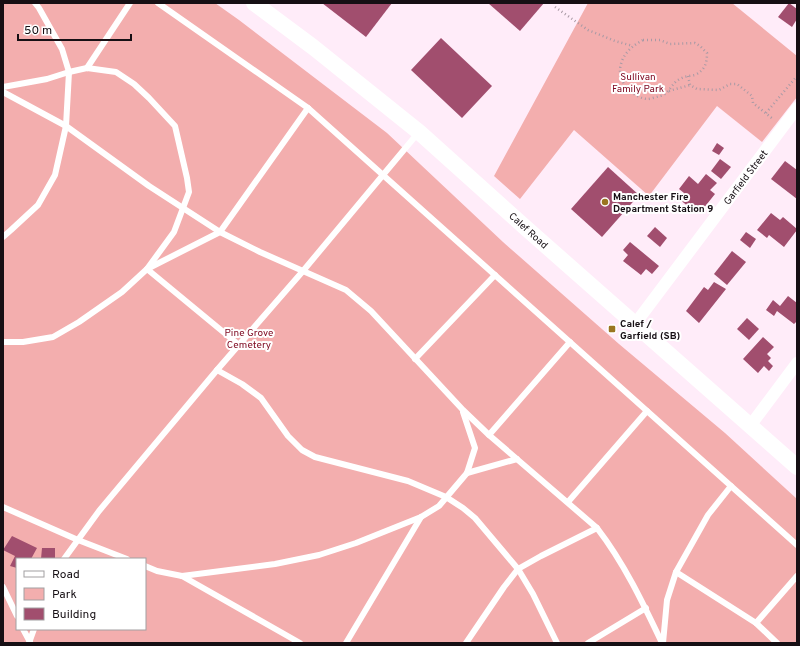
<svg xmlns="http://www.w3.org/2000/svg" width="800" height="646" font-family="Overpass,sans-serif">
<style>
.green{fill:#f3aeae;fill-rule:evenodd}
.building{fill:#a14e6e}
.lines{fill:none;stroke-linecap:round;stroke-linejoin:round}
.path{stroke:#a99aa5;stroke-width:2.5;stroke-dasharray:1 3;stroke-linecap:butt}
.service{stroke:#fff;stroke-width:6}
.minor{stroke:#fff;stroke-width:12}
.secondary{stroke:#fff;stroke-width:16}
.poi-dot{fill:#9a7520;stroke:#fff;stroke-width:1.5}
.labels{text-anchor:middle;stroke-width:4;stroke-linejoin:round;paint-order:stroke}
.park-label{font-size:10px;fill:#800d24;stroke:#fff}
.street-label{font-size:10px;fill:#160f14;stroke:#fff}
.poi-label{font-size:10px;font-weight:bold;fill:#160f14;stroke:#fff;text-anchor:start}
</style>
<rect width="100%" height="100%" fill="#ffecf9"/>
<g class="green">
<path d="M3,3H215L239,20L387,133L503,242L619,344L725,433L797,499V643H3ZM17,559H145V629H17Z"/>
<polygon points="588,3 732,3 797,56 797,97 762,142 717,106 649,196 574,130 520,199 494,176"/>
</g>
<g class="building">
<polygon points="322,3 392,3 366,37"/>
<polygon points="488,3 544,3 520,31"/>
<polygon points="789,3 797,9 797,19 792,27 778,17"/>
<polygon points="441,38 492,86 462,118 411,70"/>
<polygon points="717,143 724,148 719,155 712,151"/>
<polygon points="720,159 731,167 721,179 711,171"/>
<polygon points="785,161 797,170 797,199 771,179"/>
<polygon points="608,167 639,195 602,237 571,209"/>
<polygon points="706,174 717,183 710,190 715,194 703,209 698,206 694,211 679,199 684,193 679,189 689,176 698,184"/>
<polygon points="771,213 780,220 783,217 797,229 797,230 784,247 769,235 767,238 757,230"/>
<polygon points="655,227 667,238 660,247 647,236"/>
<polygon points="746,232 756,239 750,248 740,240"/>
<polygon points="630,242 659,266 652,274 646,269 641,275 623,261 628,255 623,250"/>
<polygon points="732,251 746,262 727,285 714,274"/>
<polygon points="714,282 726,289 699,323 686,311 704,287 708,290"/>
<polygon points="788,296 797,303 797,321 794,324 777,311 774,316 766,310 773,300 780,306"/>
<polygon points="747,318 759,329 749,340 737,329"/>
<polygon points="763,337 774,347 767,354 771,358 768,361 773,366 769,371 764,366 758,373 743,359"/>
<polygon points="12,536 37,548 31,559 17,559 17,568 10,566 15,556 3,550"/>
<polygon points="42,548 55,548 55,558 41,559"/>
</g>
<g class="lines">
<g class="path">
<polyline points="555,7 588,30 615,41 633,46"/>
<path d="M643,40H660L670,44L695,43L700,46L707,53C707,63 705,70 695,75C690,76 685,76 680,79C671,83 670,94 660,96C656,97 651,99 647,99C631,97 616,80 621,64C624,52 634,45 643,40Z"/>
<polyline points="688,76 690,85 697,89 719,90 730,84 737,84 752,96 753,103 773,119"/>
<polyline points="669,91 690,85"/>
<polyline points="766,113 797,76"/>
</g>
<g class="service">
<polyline points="158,3 308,108 797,545"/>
<polyline points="87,68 130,3"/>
<polyline points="3,87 47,79 69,72 87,68 116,72 134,84 149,98 175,126 187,178 189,192 174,232 147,269 122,292 79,322 53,337 23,342 3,342"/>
<path d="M3,92L66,126L149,186L220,232L260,252L346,290L371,311L463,410L489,435L597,528C624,563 643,603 662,643"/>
<polyline points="3,237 11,230 38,205 55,175 66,126 69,72 62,49 39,8 35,3"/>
<polyline points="239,345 147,269 220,232 308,108"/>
<polyline points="415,359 495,275"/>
<polyline points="217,370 242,384 261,398 288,436 302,450 315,457 408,481 446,497 463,508 475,518 518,569 533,594 557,643"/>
<polyline points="489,435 570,342"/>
<polyline points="467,473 517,459"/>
<polyline points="568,502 647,411"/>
<polyline points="3,507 78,540 127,559"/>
<polyline points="64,559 99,511 217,370 303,271 418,133"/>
<polyline points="145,566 157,571 182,576 300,643"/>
<polyline points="676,572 756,623 777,643"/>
<polyline points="182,576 275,564 319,555 356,543 421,517 439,506 467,473 475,448 463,412"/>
<polyline points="3,587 17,616"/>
<polyline points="756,623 797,576"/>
<polyline points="23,629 30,642"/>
<polyline points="29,643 34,629"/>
<polyline points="346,643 421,517"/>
<polyline points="466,643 504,587 518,569 541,556 597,528"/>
<polyline points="588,643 646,608"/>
<polyline points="663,643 667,600 676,572 708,515 731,486"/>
</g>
<g class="minor">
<polyline points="635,324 797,108"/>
<polyline points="750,426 797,363"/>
</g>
<polyline class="secondary" points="254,3 313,47 419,132 527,229 797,467"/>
</g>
<g class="poi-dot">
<circle cx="605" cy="202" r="4"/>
<rect x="608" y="325" width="8" height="8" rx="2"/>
</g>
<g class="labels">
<g class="park-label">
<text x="638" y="80">Sullivan<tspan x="638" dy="12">Family Park</tspan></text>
<text x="249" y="336">Pine Grove<tspan x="249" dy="12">Cemetery</tspan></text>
</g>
<g class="street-label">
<text transform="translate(745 177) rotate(-53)" y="4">Garfield Street</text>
<text transform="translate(529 230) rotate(42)" y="4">Calef Road</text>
</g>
<g class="poi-label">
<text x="613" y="200">Manchester Fire<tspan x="613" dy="12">Department Station 9</tspan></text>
<text x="620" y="327">Calef /<tspan x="620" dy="12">Garfield (SB)</tspan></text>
</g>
</g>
<rect width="800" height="646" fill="none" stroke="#160f14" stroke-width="8"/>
<rect x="16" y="558" width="130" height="72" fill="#ffffff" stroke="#a29fa1"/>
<rect x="24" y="571" width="20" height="6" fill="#ffffff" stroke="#a29fa1"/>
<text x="52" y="578" font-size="12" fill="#160f14">Road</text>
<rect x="24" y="588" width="20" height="12" fill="#f3aeae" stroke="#a29fa1"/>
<text x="52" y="598" font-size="12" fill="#160f14">Park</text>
<rect x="24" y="608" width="20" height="12" fill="#a14e6e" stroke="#a29fa1"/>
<text x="52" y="618" font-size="12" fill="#160f14">Building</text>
<path d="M18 34v6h113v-6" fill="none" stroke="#160f14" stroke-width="2"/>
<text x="24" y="34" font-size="12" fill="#160f14" stroke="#ffffff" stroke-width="3" paint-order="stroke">50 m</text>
</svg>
